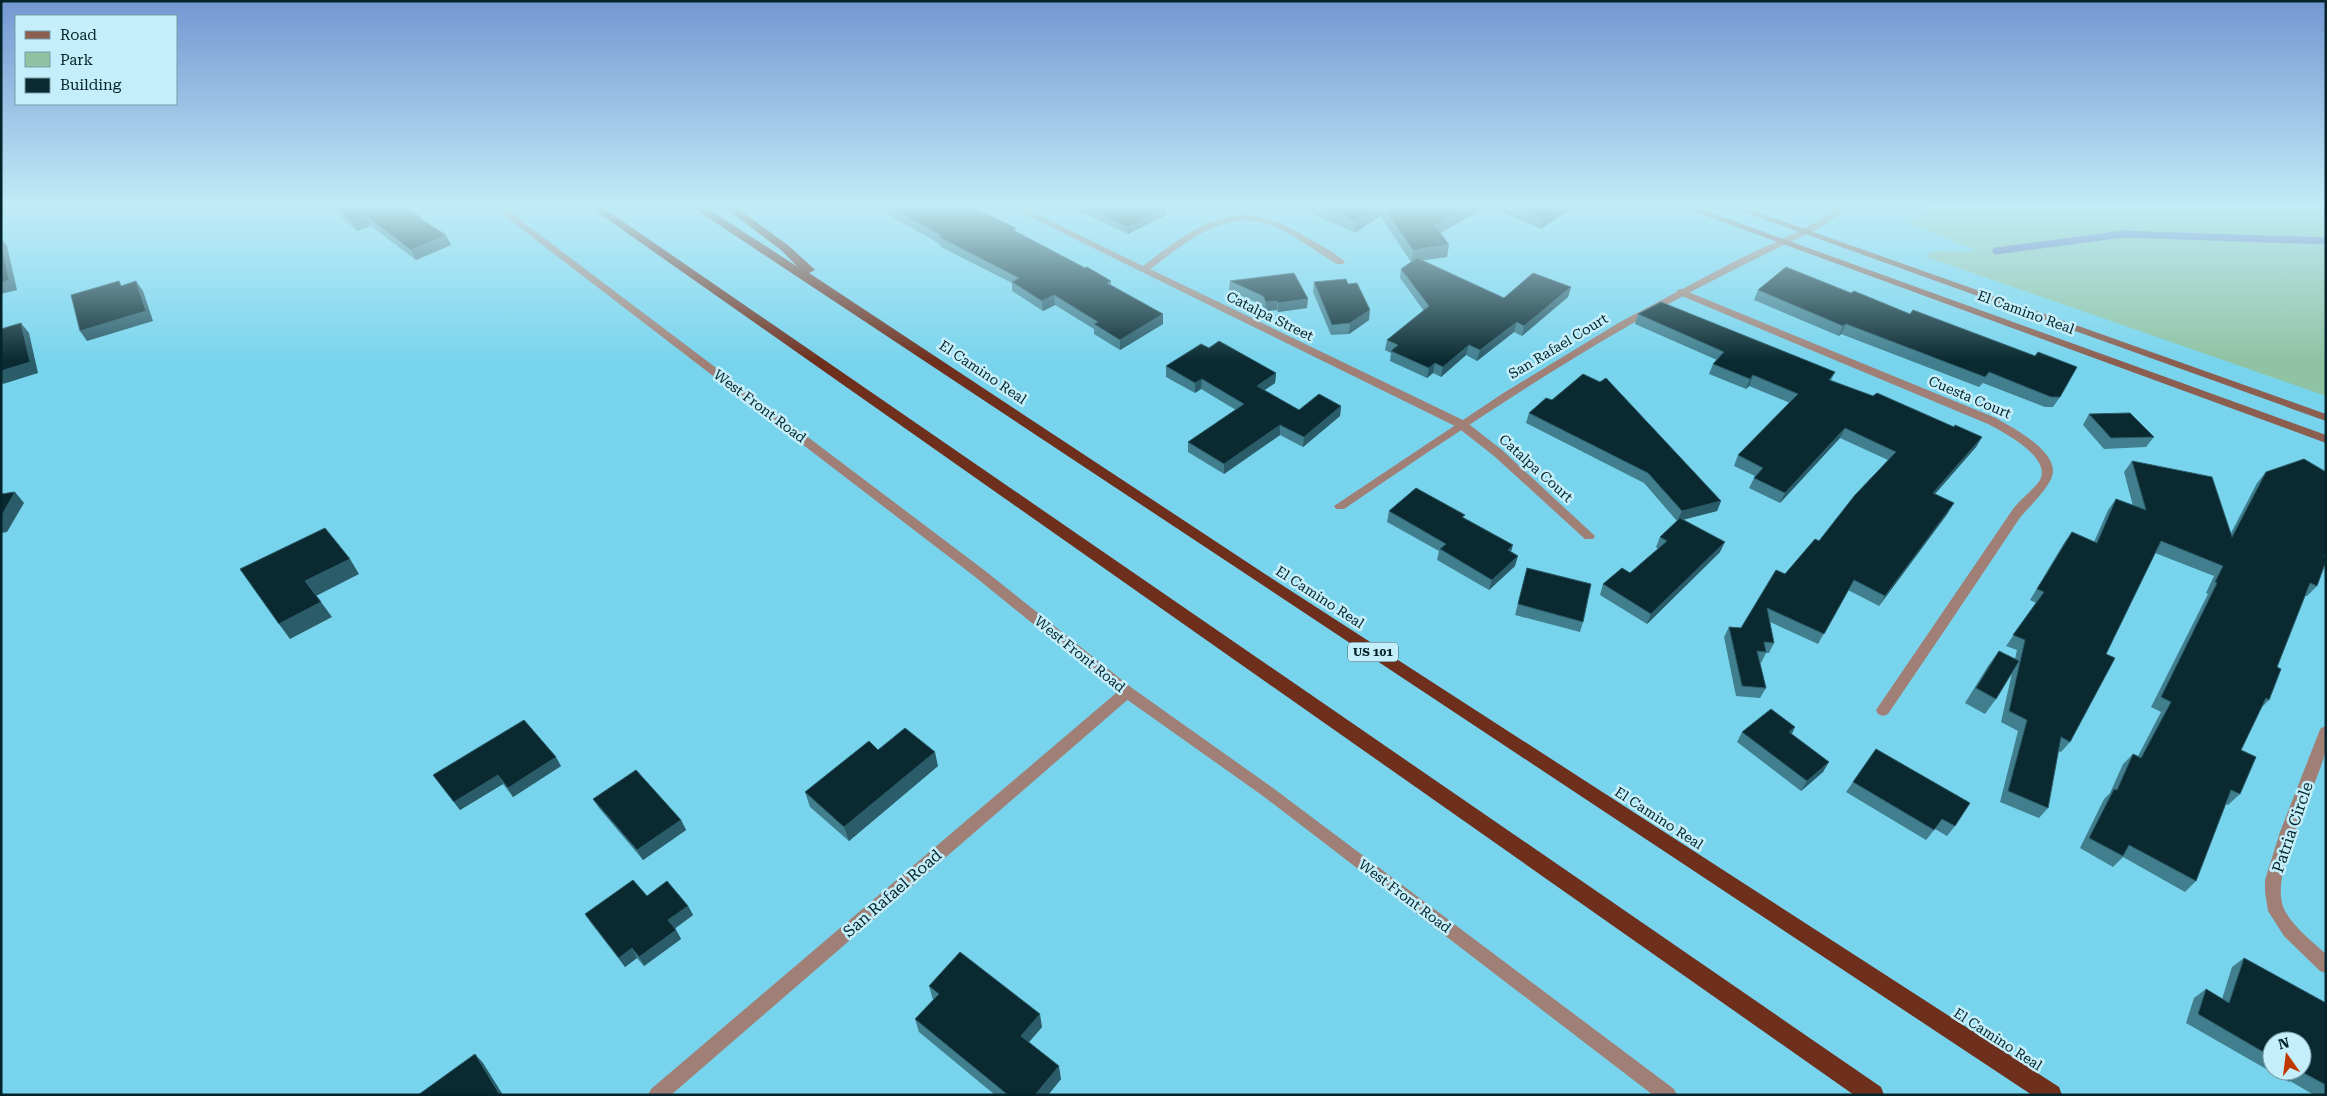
<svg xmlns="http://www.w3.org/2000/svg" width="2327" height="1096" font-family="'Roboto Serif',serif">
<style>
.green{fill:#90c3a4}
.lines{fill:none;stroke-linecap:round;stroke-linejoin:round}
.stream{stroke:#636bb0;stroke-width:7}
.service{fill:#a08076;fill-rule:evenodd}
.minor{fill:#a08076;fill-rule:evenodd}
.tertiary{fill:#a08076;fill-rule:evenodd}
.secondary{fill:#8c5e50;fill-rule:evenodd}
.motorway{fill:#6e2f1d;fill-rule:evenodd}
.wall{fill:#417e8e;fill-rule:evenodd}
.shaded-wall{fill:#2b5c69}
.building{fill:#0a2930;stroke:#2b5c69}
.labels{text-anchor:middle;stroke-width:5;stroke-linejoin:round;paint-order:stroke}
.shield{fill:#c3eefa;stroke:#3e6068;stroke-width:1}
.shield-label{font-size:12px;font-weight:bold;fill:#05232a}
.street-label{font-size:14px;fill:#05232a;stroke:#c3eefa}
.near-street-label{font-size:16px;fill:#05232a;stroke:#c3eefa}
</style>
<rect width="100%" height="100%" fill="#78d4ed"/>
<polygon class="green" points="1935,207 2326,207 2326,396 1924,256 1936,251 1979,252 1910,223"/>
<g class="lines">
<polyline class="stream" points="1996,251 2123,234 2326,241"/>
<path class="service" d="M1836,207H1846C1838,216 1813,236 1801,234V230L1821,219Z"/>
<g class="minor">
<path d="M1010,207H1022L1143,266C1202,222 1235,194 1306,237C1318,244 1335,252 1345,262L1343,264H1337C1314,251 1292,232 1267,224C1223,209 1183,245 1150,269L1465,421L1502,450L1595,536L1593,539H1585L1494,456L1457,427Z"/>
<path d="M1681,289L1996,418C2013,428 2052,448 2053,470C2054,485 2028,507 2019,519C1976,584 1932,649 1888,714L1883,716L1878,714L1876,710L2013,509C2020,500 2035,488 2040,480C2052,457 2003,432 1988,424L1677,294V290Z"/>
<polygon points="1127,687 1132,688 1134,692 1132,696 671,1095 648,1095 651,1089 1122,688"/>
<path d="M2326,726C2326,735 2327,745 2325,753C2316,790 2268,874 2284,909C2293,927 2312,941 2326,954V973L2320,971L2284,936L2268,911L2265,892V880L2280,832L2319,732L2321,728Z"/>
</g>
<g class="tertiary">
<polygon points="493,207 503,207 984,570 1132,688 1273,788 1674,1089 1677,1095 1653,1095 1263,796 1122,696 974,576"/>
<path d="M1804,229L1807,230V234C1746,263 1687,293 1628,326C1531,382 1437,446 1344,509H1336L1334,506L1505,392L1620,322L1739,259Z"/>
</g>
<g class="secondary">
<polygon points="1682,207 1695,207 2326,435 2326,443"/>
<polygon points="1730,207 1743,207 2326,414 2326,421"/>
</g>
<g class="motorway">
<polygon points="590,207 602,207 1881,1087 1884,1095 1854,1095"/>
<polygon points="692,207 705,207 798,267 781,250 724,207 736,207 789,246 813,268 815,270 809,273 1265,574 2059,1087 2062,1095 2032,1095"/>
</g>
</g>
<g class="wall">
<polygon points="333,207 408,207 451,245 416,260 371,226 357,231 335,211"/>
<polygon points="875,207 972,207 1016,228 1016,232 1085,268 1111,281 1111,285 1163,324 1120,350 1094,334 1094,329 1055,305 1043,311 1012,291 1012,283 941,247 940,244"/>
<polygon points="1060,207 1164,207 1166,208 1166,215 1128,234 1074,209 1068,211"/>
<polygon points="1298,207 1485,207 1441,233 1447,257 1422,260 1504,298 1571,287 1568,297 1522,336 1514,332 1477,361 1466,355 1441,377 1433,373 1427,378 1390,361 1391,353 1385,350 1387,340 1424,311 1400,278 1401,269 1411,262 1380,216 1355,233"/>
<polygon points="1490,207 1573,207 1541,229"/>
<polygon points="1230,281 1307,308 1278,312 1277,310 1265,311 1262,305 1229,290"/>
<polygon points="1314,282 1369,320 1349,334 1331,335 1313,292"/>
<polygon points="1758,290 2060,397 2053,407 2045,407 1983,383 1979,387 1841,334 1839,336 1754,300"/>
<polygon points="1638,314 1835,372 1831,380 1954,427 1982,437 1976,447 1935,494 1948,513 1879,606 1848,590 1818,644 1770,622 1774,643 1769,653 1766,653 1761,663 1759,662 1766,688 1760,698 1736,696 1724,637 1729,627 1741,628 1785,574 1819,541 1888,460 1840,438 1780,503 1749,488 1755,476 1734,466 1738,455 1790,403 1749,386 1746,389 1709,374 1713,364 1717,360 1635,324"/>
<polygon points="1209,348 1276,373 1275,383 1264,390 1299,410 1341,406 1340,416 1303,447 1280,435 1224,474 1188,452 1188,442 1236,410 1201,389 1195,393 1166,377 1166,366"/>
<polygon points="1529,413 1721,501 1717,511 1683,520 1720,552 1647,624 1600,595 1603,584 1630,573 1658,549 1656,547 1660,537 1677,521 1644,483 1526,423"/>
<polygon points="2089,414 2154,437 2146,447 2104,449 2083,425"/>
<polygon points="2132,461 2231,533 2257,483 2266,472 2324,557 2317,586 2307,596 2305,596 2277,667 2269,700 2261,708 2241,750 2240,794 2228,805 2226,804 2196,881 2185,892 2123,857 2113,867 2080,848 2104,799 2110,793 2123,764 2133,754 2138,756 2161,712 2151,707 2208,594 2206,593 2214,576 2155,553 2106,654 2070,742 2061,752 2058,751 2048,808 2039,818 2000,802 2018,731 2001,722 2012,673 1996,699 1985,714 1965,703 1988,666 1999,651 2015,659 2017,650 2006,646 2036,603 2030,600 2064,543 2072,532 2094,542 2108,510 2116,499 2133,506 2124,472"/>
<polygon points="1389,511 1464,518 1511,552 1515,566 1489,590 1437,560 1439,551 1387,522"/>
<polygon points="1527,568 1583,622 1580,632 1515,615"/>
<polygon points="1742,732 1792,734 1823,772 1801,791 1737,742"/>
<polygon points="1876,749 1955,826 1947,836 1935,829 1926,840 1846,792"/>
<polygon points="878,750 938,766 849,841 810,807 805,792"/>
<polygon points="561,766 513,797 503,784 460,810 433,775"/>
<polygon points="593,799 681,820 686,830 643,860 599,808"/>
<polygon points="647,896 688,906 693,915 675,928 681,939 644,966 637,958 625,967 591,923 585,914"/>
<path d="M2244,958L2326,1003V1095H2314L2290,1081L2289,1082L2186,1023L2194,998L2206,989L2222,999L2232,967ZM2272,1041L2302,1071H2272Z"/>
<polygon points="929,986 1042,1027 1029,1042 1061,1079 1048,1095 995,1095 919,1032 915,1019 933,1000"/>
</g>
<g class="shaded-wall">
<polygon points="1068,207 1074,207 1074,209 1068,211"/>
<polygon points="1377,207 1381,207 1380,216 1355,233 1356,221"/>
<polygon points="1467,207 1485,207 1433,237 1435,225"/>
<polygon points="1559,207 1573,207 1541,229 1544,217"/>
<polygon points="1166,208 1166,215 1128,234 1128,227"/>
<polygon points="366,216 371,226 357,231 352,221"/>
<polygon points="446,235 451,245 416,260 411,250"/>
<polygon points="1,238 7,246 17,290 1,294"/>
<polygon points="1449,245 1447,257 1411,262 1413,250"/>
<polygon points="136,281 143,291 153,321 87,341 80,331"/>
<polygon points="1571,287 1568,297 1522,336 1524,326"/>
<polygon points="1054,295 1055,305 1043,311 1042,301"/>
<polygon points="1308,299 1307,308 1278,312 1278,303"/>
<polygon points="1277,301 1277,310 1265,311 1266,302"/>
<polygon points="1370,310 1369,320 1349,334 1350,323"/>
<polygon points="1163,314 1163,324 1120,350 1120,340"/>
<polygon points="1517,322 1514,332 1477,361 1480,350"/>
<polygon points="21,323 29,333 38,373 3,384 1,381 1,371"/>
<polygon points="1846,324 1841,334 1839,336 1843,326"/>
<polygon points="1469,345 1466,355 1441,377 1443,367"/>
<polygon points="1435,363 1433,373 1427,378 1429,368"/>
<polygon points="1276,373 1275,383 1256,396 1257,386"/>
<polygon points="1753,375 1749,386 1746,389 1750,379"/>
<polygon points="1202,379 1201,389 1195,393 1195,383"/>
<polygon points="1341,406 1340,416 1303,447 1304,437"/>
<polygon points="1280,425 1280,435 1224,474 1224,464"/>
<polygon points="1845,428 1840,438 1780,503 1785,493"/>
<polygon points="1982,437 1976,447 1927,503 1933,493"/>
<polygon points="15,492 24,503 7,532 1,533 1,517"/>
<polygon points="1721,501 1717,511 1677,521 1682,511"/>
<polygon points="1954,503 1948,513 1879,606 1885,596"/>
<polygon points="1725,542 1720,552 1647,624 1651,614"/>
<polygon points="1513,545 1510,555 1508,550"/>
<polygon points="1518,556 1515,566 1489,590 1492,580"/>
<polygon points="350,559 359,574 316,596 305,581"/>
<polygon points="321,602 332,617 290,639 279,624"/>
<polygon points="1795,727 1790,738 1789,732"/>
<polygon points="935,752 938,766 849,841 844,827"/>
<polygon points="556,757 561,766 513,797 508,788"/>
<polygon points="1829,762 1823,772 1801,791 1807,781"/>
<polygon points="498,775 503,784 460,810 454,802"/>
<polygon points="681,820 686,830 643,860 637,850"/>
<polygon points="688,906 693,915 673,930 668,920"/>
<polygon points="676,930 681,939 644,966 639,957"/>
<polygon points="632,948 637,958 625,967 619,958"/>
<polygon points="1040,1014 1042,1027 1023,1049 1021,1036"/>
<polygon points="475,1054 483,1063 503,1095 500,1095"/>
<polygon points="1059,1066 1061,1079 1048,1095 1035,1095"/>
</g>
<g class="building">
<polygon points="336,207 408,207 424,221 446,235 411,250 366,216 352,221"/>
<polygon points="890,207 972,207 1016,228 1013,230 1085,268 1087,267 1111,281 1107,283 1163,314 1120,340 1094,324 1098,322 1054,295 1042,301 1012,282 1019,278 939,237 942,236"/>
<polygon points="1085,207 1164,207 1166,208 1128,227"/>
<polygon points="1325,207 1377,207 1356,221"/>
<polygon points="1383,207 1467,207 1435,225 1449,245 1413,250"/>
<polygon points="1520,207 1559,207 1544,217"/>
<polygon points="1,241 9,280 1,283"/>
<polygon points="1417,258 1504,298 1533,273 1571,287 1524,326 1517,322 1480,350 1469,345 1443,367 1435,363 1429,368 1391,351 1398,345 1387,340 1429,306 1401,269"/>
<polygon points="1786,267 1851,293 1854,291 1910,314 1913,310 2035,356 2038,352 2077,367 2060,397 2051,397 1989,372 1985,377 1846,324 1843,326 1758,290"/>
<polygon points="1294,273 1308,299 1278,303 1277,301 1266,302 1263,296 1230,281"/>
<polygon points="1346,279 1348,284 1357,283 1370,310 1350,323 1332,325 1314,282"/>
<polygon points="119,281 121,286 136,281 146,311 80,331 71,295"/>
<polygon points="1661,302 1835,372 1829,380 1873,396 1877,393 1954,427 1955,425 1982,437 1933,493 1954,503 1885,596 1854,580 1824,634 1767,608 1774,643 1764,642 1766,652 1757,651 1766,688 1742,686 1729,627 1741,628 1776,570 1785,574 1815,539 1819,541 1855,495 1896,452 1845,428 1785,493 1754,478 1763,468 1738,455 1798,394 1753,375 1750,379 1713,364 1724,352 1638,314"/>
<polygon points="21,323 30,362 1,371 1,329"/>
<polygon points="1219,341 1276,373 1257,386 1299,410 1319,394 1341,406 1304,437 1280,425 1224,464 1188,442 1244,404 1202,379 1195,383 1166,366 1201,344 1209,348"/>
<polygon points="1583,374 1600,382 1606,378 1721,501 1682,511 1648,473 1529,413 1546,398 1552,400"/>
<polygon points="2130,413 2154,437 2111,438 2089,414"/>
<polygon points="2304,459 2326,472 2326,554 2324,557 2326,558 2326,561 2317,586 2310,583 2277,667 2281,669 2269,700 2266,698 2241,750 2256,757 2240,794 2231,790 2196,881 2129,845 2123,856 2089,838 2114,789 2117,790 2133,754 2141,758 2171,702 2161,697 2217,583 2215,582 2223,566 2161,541 2106,654 2115,658 2070,742 2061,737 2048,808 2008,791 2027,720 2009,711 2025,640 2013,635 2044,592 2037,589 2072,532 2097,543 2116,499 2146,510 2132,461 2212,477 2232,537 2266,472"/>
<polygon points="1416,488 1465,515 1462,517 1513,545 1508,550 1518,556 1492,580 1440,549 1446,544 1389,511"/>
<polygon points="15,492 1,517 1,494"/>
<polygon points="1680,518 1725,542 1651,614 1603,584 1622,568 1630,573 1667,541 1660,537"/>
<polygon points="325,528 350,559 305,581 321,602 279,624 240,569"/>
<polygon points="1527,568 1591,584 1583,622 1518,604"/>
<polygon points="1999,651 2019,661 1996,699 1976,688"/>
<polygon points="1771,709 1795,727 1789,732 1829,762 1807,781 1742,732"/>
<polygon points="524,720 556,757 508,788 498,775 454,802 433,775"/>
<polygon points="905,728 935,752 844,827 805,792 869,741 878,750"/>
<polygon points="1876,749 1970,803 1955,826 1942,819 1934,830 1853,782"/>
<polygon points="636,770 681,820 637,850 593,799"/>
<polygon points="633,880 647,896 667,881 688,906 668,920 676,930 639,957 632,948 619,958 585,914"/>
<polygon points="960,952 1040,1014 1021,1036 1059,1066 1035,1095 1008,1095 915,1019 939,994 929,986"/>
<polygon points="2244,958 2326,1003 2326,1085 2302,1072 2302,1074 2297,1071 2302,1071 2302,1041 2272,1041 2272,1057 2198,1014 2206,989 2229,1003"/>
<polygon points="475,1054 500,1095 418,1095"/>
</g>
<linearGradient id="sky" x2="0" y2="1"><stop stop-color="#7397d2"/><stop offset="0.57" stop-color="#c2ecf7"/><stop offset="1" stop-color="#c2ecf7" stop-opacity="0"/></linearGradient>
<rect width="2327" height="361" fill="url(#sky)"/>
<g class="labels">
<rect class="shield" x="1348" y="642.5" width="50" height="19" rx="4"/>
<g class="shield-label">
<text x="1373" y="656">US 101</text>
</g>
<g class="street-label">
<text transform="translate(2026 312) rotate(20)" y="5">El Camino Real</text>
<text transform="translate(1270 316) rotate(26)" y="5">Catalpa Street</text>
<text transform="translate(1558 346) rotate(-31)" y="5">San Rafael Court</text>
<text transform="translate(983 372) rotate(34)" y="5">El Camino Real</text>
<text transform="translate(1970 397) rotate(23)" y="5">Cuesta Court</text>
<text transform="translate(760 406) rotate(37)" y="5">West Front Road</text>
<text transform="translate(1536 468) rotate(42)" y="5">Catalpa Court</text>
<text transform="translate(1320 597) rotate(33)" y="5">El Camino Real</text>
<text transform="translate(1080 654) rotate(39)" y="5">West Front Road</text>
<text transform="translate(1659 818) rotate(33)" y="5">El Camino Real</text>
<text transform="translate(1405 896) rotate(37)" y="5">West Front Road</text>
<text transform="translate(1998 1039) rotate(33)" y="5">El Camino Real</text>
</g>
<g class="near-street-label">
<text transform="translate(2292 827) rotate(-71)" y="6">Patria Circle</text>
<text transform="translate(892 893) rotate(-41)" y="6">San Rafael Road</text>
</g>
</g>
<rect width="2327" height="1096" fill="none" stroke="#05232a" stroke-width="5"/>
<rect x="15" y="15" width="162" height="90" fill="#c3eefa" stroke="#779da7"/>
<rect x="25" y="31" width="25" height="8" fill="#8c5e50" stroke="#779da7"/>
<text x="60" y="40" font-size="15" fill="#05232a">Road</text>
<rect x="25" y="52" width="25" height="15" fill="#90c3a4" stroke="#779da7"/>
<text x="60" y="65" font-size="15" fill="#05232a">Park</text>
<rect x="25" y="78" width="25" height="15" fill="#0a2930" stroke="#779da7"/>
<text x="60" y="90" font-size="15" fill="#05232a">Building</text>
<g transform="translate(2287 1056) rotate(346)"><circle r="24" fill="#c3eefa" stroke="#779da7"/>
<path d="M0-4L9 19L0 12L-9 19Z" fill="#c03800"/>
<text y="-8" font-size="14" font-weight="bold" text-anchor="middle" fill="#05232a">N</text>
</g>
</svg>
